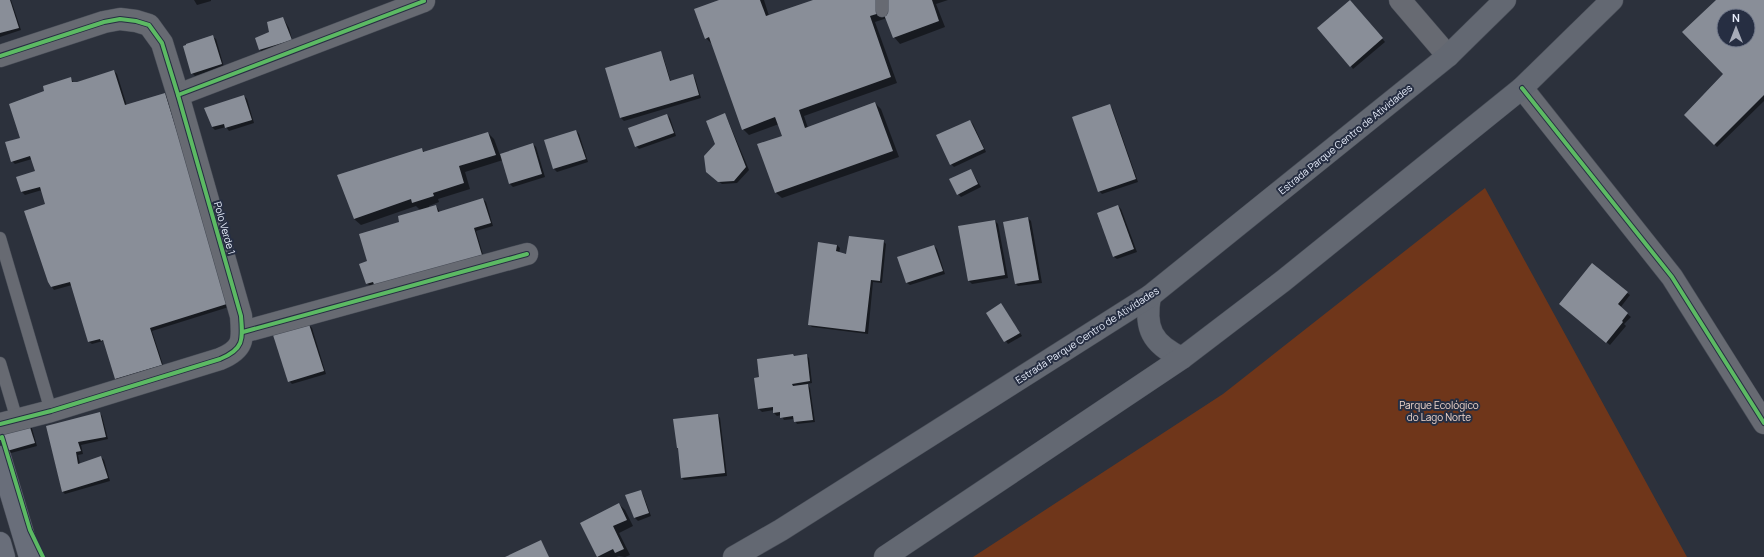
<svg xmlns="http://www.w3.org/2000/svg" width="1764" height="557" font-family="Manrope,sans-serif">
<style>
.green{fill:#6f361a}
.shadow{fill:#0007;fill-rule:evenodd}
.building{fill:#898e98;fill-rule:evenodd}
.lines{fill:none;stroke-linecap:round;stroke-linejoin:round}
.lane-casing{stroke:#484d57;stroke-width:13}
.street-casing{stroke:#484d57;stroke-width:23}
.secondary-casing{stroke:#484d57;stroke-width:23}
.primary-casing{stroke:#484d57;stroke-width:23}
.lane{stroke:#676a72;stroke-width:12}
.street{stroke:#676a72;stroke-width:22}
.secondary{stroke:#636872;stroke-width:22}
.primary{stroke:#696e7a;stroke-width:22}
.cycleway-casing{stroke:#262e42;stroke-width:6}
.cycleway{stroke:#5cba63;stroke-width:4}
.labels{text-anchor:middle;stroke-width:4;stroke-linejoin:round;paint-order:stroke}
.street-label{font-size:10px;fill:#e9effd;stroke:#262e42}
.park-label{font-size:10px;fill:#f0d7cc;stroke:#262e42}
</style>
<rect width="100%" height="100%" fill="#2c313c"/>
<polygon class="green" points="1485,188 1687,557 973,557 1223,394"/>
<g class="shadow">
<polygon points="0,0 11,0 21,30 0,37"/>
<polygon points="194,0 211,0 211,1 197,5"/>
<polygon points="721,0 764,0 769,16 816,0 948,0 936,4 945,27 900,44 894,37 887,18 875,22 897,83 804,116 808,128 875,103 881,109 899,157 782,198 775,192 783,136 779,124 749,135 743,129 712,44 706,38"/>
<path d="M1717,0H1764V101L1717,147L1686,115L1724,74ZM1724,16H1748V40H1724Z"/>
<polygon points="1353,4 1385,42 1353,69 1351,66"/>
<polygon points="283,18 289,28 293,43 263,53 260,50 256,39 270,33"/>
<polygon points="213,37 216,39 224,67 195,76 192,73"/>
<polygon points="660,53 663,56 671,82 692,75 695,78 701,98 624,121 621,118 607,69"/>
<polygon points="114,71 117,74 127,106 165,94 168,97 232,306 152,331 164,368 119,382 116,379 105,343 103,341 92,344 89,342 72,285 54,290 52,287 39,249 46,205 42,190 25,195 22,192 17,178 36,172 32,159 15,164 12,161 21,138 46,92 71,79 74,83"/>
<polygon points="244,96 247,99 254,123 229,131 226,127 215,130 212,127"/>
<polygon points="1109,105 1112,108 1138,182 1102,194 1099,191"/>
<polygon points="667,115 670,118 676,136 639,149 636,146"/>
<polygon points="724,115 727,118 749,170 737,183 722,184 710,175"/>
<polygon points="970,121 973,124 986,152 954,167 951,164"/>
<polygon points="576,131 579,134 588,162 557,172 554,169 545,141"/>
<polygon points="488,133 494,139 500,155 533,144 536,147 545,177 513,187 510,184 503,160 465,172 470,189 438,199 439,202 429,206 429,208 436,206 440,212 483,199 486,202 493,226 476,231 484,258 370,286 367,283 368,262 401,222 420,210 416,206 361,225 354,219 422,149 425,153"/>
<polygon points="971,170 981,187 961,197 958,194"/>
<polygon points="1118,206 1121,209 1137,252 1117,259 1114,257"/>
<polygon points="1028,218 1031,221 1042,283 1018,286 1015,283"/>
<polygon points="995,221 998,224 1008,278 972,284 969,281 959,227"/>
<polygon points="883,241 886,244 882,283 873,282 868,334 812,327 809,324 837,245 840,248 839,253 847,255"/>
<polygon points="934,246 937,249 945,274 910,285 907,283"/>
<polygon points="1627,293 1630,295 1620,308 1631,317 1624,324 1626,326 1610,345 1563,307"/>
<polygon points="1003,307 1022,336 1008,344 987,313"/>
<polygon points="309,325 312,328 326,374 292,384 289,381"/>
<polygon points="806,355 809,358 812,383 807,384 810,388 815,422 797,424 794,419 784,420 781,415 777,416 774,413 774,410 762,412 759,409 755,378 760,378 795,357"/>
<polygon points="100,413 102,416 108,439 81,445 83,454 78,455 80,464 101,457 104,460 110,481 65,494 62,491 47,427"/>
<polygon points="718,415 720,418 727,476 684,480 681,477"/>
<polygon points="31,425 37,446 11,453 8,450"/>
<polygon points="640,491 643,494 651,516 638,521 635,518"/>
<polygon points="619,504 625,510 633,526 619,533 630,555 625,557 619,556 616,557 598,557 581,523"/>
</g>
<g class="building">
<polygon points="0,0 10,0 19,28 0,33"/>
<polygon points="719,0 760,0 766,16 813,0 932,0 939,21 893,38 883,12 870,16 891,77 799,110 805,128 875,102 893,151 775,193 757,144 782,136 775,117 742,130 709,37 705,39 694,9"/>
<polygon points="1350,0 1383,38 1350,67 1317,28"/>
<path d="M1716,0H1764V95L1714,145L1684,115L1723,74L1682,32ZM1724,16H1748V40H1724Z"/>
<polygon points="283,17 292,40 259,50 255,38 269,32 267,22"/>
<polygon points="213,35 222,64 191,74 183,46 186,45 186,44"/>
<polygon points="661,51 670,81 693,74 699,95 620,118 605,68"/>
<polygon points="114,70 125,105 165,93 230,303 150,328 162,365 115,379 103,340 101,341 100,339 88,342 70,282 51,287 48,282 24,211 45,204 40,187 21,192 16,177 35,171 30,156 11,162 5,142 20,138 9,104 44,91 43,86 71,77 72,82 77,82"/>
<polygon points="244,95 252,120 225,128 224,124 212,127 204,108"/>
<polygon points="1110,104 1136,179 1098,192 1072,117"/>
<polygon points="725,113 746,167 734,181 718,182 706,172 704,156 715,144 706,121"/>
<polygon points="667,114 674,133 635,147 628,128"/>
<polygon points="970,120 984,149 950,165 936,135"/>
<polygon points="576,130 586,159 553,169 544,140"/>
<polygon points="488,132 496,155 459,166 464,183 433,193 434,196 412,203 411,199 354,219 337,175 422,148 423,152"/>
<polygon points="533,143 542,174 509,184 500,154"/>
<polygon points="971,169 978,184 957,195 949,179"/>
<polygon points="483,198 491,223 474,228 482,255 375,287 373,282 366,284 359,264 367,261 359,234 399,222 398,216 436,205 438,212"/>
<polygon points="1118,205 1134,249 1113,257 1097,213"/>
<polygon points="1028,217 1039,280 1015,284 1003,222"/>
<polygon points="995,220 1005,275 968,281 958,226"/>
<polygon points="849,236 884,240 880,281 871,280 865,332 808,325 818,242 837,245 836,251 846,254"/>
<polygon points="934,245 943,271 906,283 897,257"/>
<polygon points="1592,263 1628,292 1618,304 1628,313 1622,321 1623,322 1606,343 1559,304"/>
<polygon points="1001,303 1020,333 1004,342 986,313"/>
<polygon points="309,324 324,371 288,382 273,335"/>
<polygon points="793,354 794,356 807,354 810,381 792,384 793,386 808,384 813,420 794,422 793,416 780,418 780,412 773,413 773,407 758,409 754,378 759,377 757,359"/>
<polygon points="100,412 106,437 78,442 81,451 76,452 78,464 101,456 108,478 62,492 46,426"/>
<polygon points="718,414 725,473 681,478 678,448 677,448 673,419"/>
<polygon points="28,421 35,443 7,451 0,429"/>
<polygon points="641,490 649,513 634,518 625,495"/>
<polygon points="619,503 627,520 613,526 624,549 615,553 613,549 597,557 580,523"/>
<polygon points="541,540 549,557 505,557"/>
</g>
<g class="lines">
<g class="lane-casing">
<g id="lane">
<polyline points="882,0 882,11"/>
<polyline points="0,238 51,411"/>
<polyline points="0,363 17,420"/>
</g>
</g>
<g class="street-casing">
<g id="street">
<polyline points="1400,0 1448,56"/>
<path d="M0,56L104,22L120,19L136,21L149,25L162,43L178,95L241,316C243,340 244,349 220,359L51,411L0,424"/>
<polyline points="1522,88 1672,277 1764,423"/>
<polyline points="178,95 424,1"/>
<polyline points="243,332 527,254"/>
</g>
</g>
<g class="secondary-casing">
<g id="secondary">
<path d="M1150,296C1144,328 1152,344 1182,358"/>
<polyline points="734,557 781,530 1150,296 1448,56 1505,0"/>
<polyline points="885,557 1182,358 1283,281 1522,88 1612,0"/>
</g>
</g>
<g class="primary-casing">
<g id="primary">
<polyline points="0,457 30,557"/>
<polyline points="0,543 4,557"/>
</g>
</g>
<use href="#lane" class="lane"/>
<use href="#street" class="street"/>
<use href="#secondary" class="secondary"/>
<use href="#primary" class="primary"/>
<g class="cycleway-casing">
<g id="cycleway">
<path d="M0,56L104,22L120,19L136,21L149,25L162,43L178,95L241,316C243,340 244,349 220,359L51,411L0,424"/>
<polyline points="1522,88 1672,277 1764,423"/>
<polyline points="178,95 424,1"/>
<polyline points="243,332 527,254"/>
<polyline points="0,438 2,437 30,530 43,557"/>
</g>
</g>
<use href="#cycleway" class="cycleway"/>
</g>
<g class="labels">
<g class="street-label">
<text transform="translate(1345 139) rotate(-39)" y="4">Estrada Parque Centro de Atividades</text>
<text transform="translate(225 228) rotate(74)" y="4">Polo Verde 1</text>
<text transform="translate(1087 335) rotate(-33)" y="4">Estrada Parque Centro de Atividades</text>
</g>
<g class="park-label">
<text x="1439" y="409">Parque Ecológico<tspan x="1439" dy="12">do Lago Norte</tspan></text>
</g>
</g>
<g transform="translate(1736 28)"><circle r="19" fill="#262e42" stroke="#747b8d"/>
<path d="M0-3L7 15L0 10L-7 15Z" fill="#a7acb9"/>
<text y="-6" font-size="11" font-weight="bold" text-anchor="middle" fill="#e9effd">N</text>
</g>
</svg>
